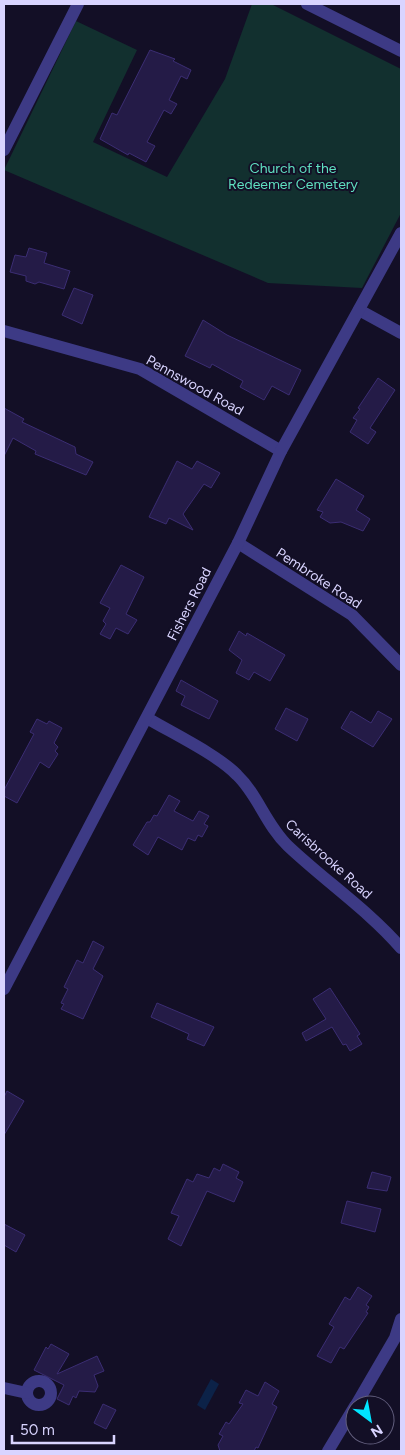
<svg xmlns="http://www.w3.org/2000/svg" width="405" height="1455" font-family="Figtree,sans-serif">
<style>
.green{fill:#12302f}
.water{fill:#0c2248}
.building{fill:#241b47;stroke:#3b2d73}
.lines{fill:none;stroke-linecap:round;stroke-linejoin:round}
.minor{stroke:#3d3a85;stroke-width:12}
.labels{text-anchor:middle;stroke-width:4;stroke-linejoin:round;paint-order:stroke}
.park-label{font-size:14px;fill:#5fe0c0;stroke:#130f26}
.street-label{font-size:14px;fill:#d9d4ff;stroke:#130f26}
</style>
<rect width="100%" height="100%" fill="#130f26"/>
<polygon class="green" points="252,4 271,4 401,69 401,213 362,288 268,283 4,170 76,21 137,50 93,142 167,177 225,79"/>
<polygon class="water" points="211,1379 219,1384 205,1410 197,1405"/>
<g class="building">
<polygon points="150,50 175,59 173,61 191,70 187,79 181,76 169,100 177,104 171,114 164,110 147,142 155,146 146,162 129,153 128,155 100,139 112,113 117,115"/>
<polygon points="29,248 47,253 44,263 70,271 64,289 39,282 35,284 26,281 26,276 10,272 15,255 26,257"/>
<polygon points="74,288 93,295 82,324 62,315"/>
<polygon points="203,320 227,335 301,370 289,395 272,386 264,400 240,387 243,381 212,364 210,368 185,356"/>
<polygon points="378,378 395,390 370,428 376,432 368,444 350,432 357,420 353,418 360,409 358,408"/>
<polygon points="4,408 24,419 22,422 75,447 76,454 93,462 86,475 35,454 36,451 13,438 4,456"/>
<polygon points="177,461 192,469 197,461 220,473 211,488 204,484 183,514 193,530 169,518 166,524 149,517"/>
<polygon points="336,479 364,496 356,510 370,519 363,531 341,522 330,523 320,517 323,512 317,510"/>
<polygon points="121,565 144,577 126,614 137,620 128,634 116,628 110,639 100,634 106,624 103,621 110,608 100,603"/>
<polygon points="239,631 246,636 247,633 285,655 270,681 254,672 249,680 236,673 242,660 229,650"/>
<polygon points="181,680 218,701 209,719 181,705 185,696 176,691"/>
<polygon points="286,708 308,719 297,741 275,729"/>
<polygon points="351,711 371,723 378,711 392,719 373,747 341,728"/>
<polygon points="37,719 47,724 49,721 62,728 54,743 58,747 55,751 58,754 49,768 40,762 17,803 4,796 4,790 34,734 30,732"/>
<polygon points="169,795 180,801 174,811 193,821 199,811 209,816 204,824 208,826 202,837 198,835 195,841 188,838 182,850 158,837 148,855 133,845 147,822 150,822 154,815 157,816"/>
<polygon points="93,941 104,947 93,969 103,976 83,1019 61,1009 64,1004 61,1003 68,989 64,987 77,960 83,963"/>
<polygon points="330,988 360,1034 357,1036 362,1044 350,1051 346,1044 343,1045 332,1027 306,1041 302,1033 326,1019 313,999"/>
<polygon points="157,1003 214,1027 204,1046 187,1039 189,1034 151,1017"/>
<polygon points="7,1091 24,1101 4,1135 4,1097"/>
<polygon points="223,1164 239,1172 236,1178 243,1182 234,1202 207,1191 181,1246 168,1239 179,1216 171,1213 187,1179 193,1182 197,1174 209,1178 214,1168 220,1171"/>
<polygon points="372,1172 391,1177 387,1191 367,1188"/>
<polygon points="347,1201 381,1209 375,1232 341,1223"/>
<polygon points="4,1224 25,1235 16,1252 4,1245"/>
<polygon points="358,1287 372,1296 366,1305 369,1307 366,1312 368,1313 344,1349 340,1347 331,1363 317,1356 334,1327 329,1324 345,1297 350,1300"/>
<polygon points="51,1344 69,1354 57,1374 97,1356 104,1371 94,1375 98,1386 95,1392 79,1391 76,1398 73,1396 69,1405 57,1399 64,1385 34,1370 46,1347 48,1349"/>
<polygon points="265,1382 279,1391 272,1404 277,1407 258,1448 256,1447 254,1451 220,1451 218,1445 223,1436 219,1434 226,1422 229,1424 243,1404 239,1403 246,1390 258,1396"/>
<polygon points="103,1404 116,1410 106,1429 94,1423"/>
</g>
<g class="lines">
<g class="minor">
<polyline points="307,4 401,51"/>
<polyline points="4,150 78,4"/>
<polyline points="359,310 401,333"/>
<polyline points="4,331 140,369 281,451"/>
<polyline points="238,543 352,615 401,665"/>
<path d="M147,718C172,733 218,755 237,775C258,795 266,825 288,846C325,881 368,910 401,948"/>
<polyline points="4,989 238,543 281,451 401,233"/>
<circle cx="39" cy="1393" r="12"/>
<polyline points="4,1388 27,1393"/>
<polyline points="356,1405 395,1338 401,1319"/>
<polyline points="328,1451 355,1406"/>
</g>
</g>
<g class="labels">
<g class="park-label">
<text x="293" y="173">Church of the<tspan x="293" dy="16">Redeemer Cemetery</tspan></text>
</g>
<g class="street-label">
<text transform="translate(195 385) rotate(29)" y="5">Pennswood Road</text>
<text transform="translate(319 578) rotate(33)" y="5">Pembroke Road</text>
<text transform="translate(189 604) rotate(-63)" y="5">Fishers Road</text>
<text transform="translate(329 859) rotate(42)" y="5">Carisbrooke Road</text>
</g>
</g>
<rect width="405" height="1455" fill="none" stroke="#d9d4ff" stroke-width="10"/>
<g transform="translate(370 1420) rotate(148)"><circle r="24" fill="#130f26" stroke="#625e7d"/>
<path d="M0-4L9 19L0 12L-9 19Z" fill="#00e5ff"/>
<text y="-8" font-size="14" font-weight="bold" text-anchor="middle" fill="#d9d4ff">N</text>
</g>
<path d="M12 1435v8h102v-8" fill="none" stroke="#d9d4ff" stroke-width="2.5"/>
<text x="20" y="1435" font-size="15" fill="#d9d4ff" stroke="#130f26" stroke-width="4" paint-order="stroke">50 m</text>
</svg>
